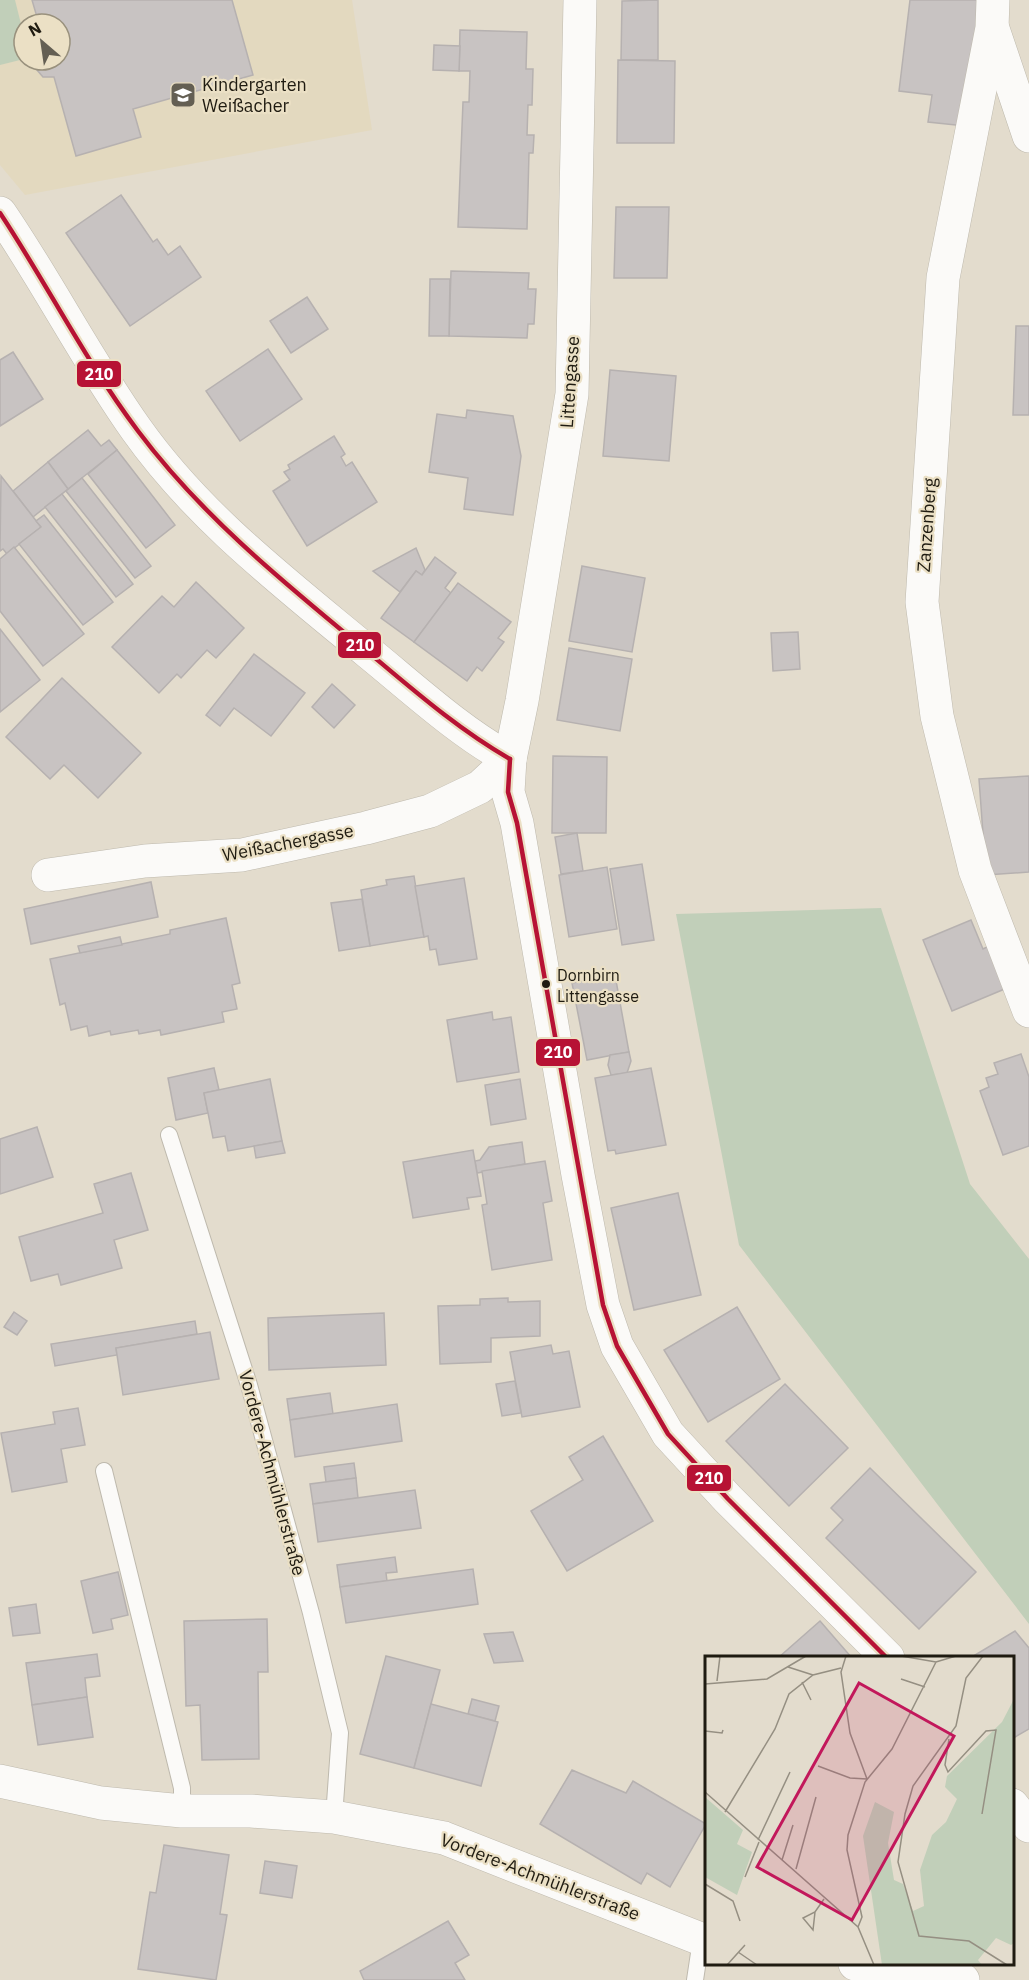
<svg xmlns="http://www.w3.org/2000/svg" width="1029" height="1980" font-family="'IBM Plex Sans',sans-serif">
<style>
.built{fill:#e3d9bf;fill-rule:evenodd}
.green{fill:#c1cfb9}
.building{fill:#c8c3c2;stroke:#b6b1b0;stroke-width:1.5}
.lines{fill:none;stroke-linecap:round;stroke-linejoin:round}
.lane-casing{stroke:#beb9ad;stroke-width:18}
.street-casing{stroke:#beb9ad;stroke-width:34}
.secondary-casing{stroke:#beb9ad;stroke-width:34}
.lane{stroke:#fbfaf8;stroke-width:16}
.street{stroke:#fbfaf8;stroke-width:33}
.secondary{stroke:#fbfaf8;stroke-width:33}
.bus-1-casing{stroke:#ebe0c5;stroke-width:9}
.bus-1{stroke:#b71234;stroke-width:4.5}
.bus-dot{fill:#1f1b11;stroke:#ebe0c5;stroke-width:2}
.labels{text-anchor:middle;stroke-width:4.5;stroke-linejoin:round;paint-order:stroke}
.bus-label{font-size:16px;fill:#1f1b11;stroke:#ebe0c5;text-anchor:start}
.poi-label{font-size:18px;fill:#1f1b11;stroke:#ebe0c5;text-anchor:start}
.street-label{font-size:18px;fill:#1f1b11;stroke:#ebe0c5}
.inset-road{fill:none;stroke:#958f82;stroke-width:1.5}
.view{fill:#c2185b;fill-opacity:0.15;stroke:#c2185b;stroke-width:3}
.inset-edge{fill:none;stroke:#1f1b11;stroke-width:3}
.line-badge{stroke:#ebe0c5;stroke-width:2}
.badge-label{font-size:16px;text-anchor:middle;font-weight:bold;fill:#fff}
</style>
<rect width="100%" height="100%" fill="#e3dccd"/>
<path class="built" d="M0,0H352L372,130L25,195L0,165ZM24,24H60V60H24Z"/>
<g class="green">
<polygon points="0,0 15,0 24,36 24,59 0,65"/>
<polygon points="881,908 970,1184 1029,1259 1029,1624 739,1245 676,914"/>
</g>
<g class="building">
<polygon points="32,0 232,0 253,75 133,109 141,137 76,156 54,77 43,77 37,70 40,60 60,60 60,24 39,24"/>
<polygon points="658,0 658,60 621,60 622,1"/>
<polygon points="910,0 980,0 965,126 928,122 932,95 899,91"/>
<polygon points="460,30 527,32 526,69 533,69 532,105 528,105 527,135 534,135 533,153 529,153 527,229 458,227 463,102 469,102 470,71 459,71"/>
<polygon points="434,45 460,46 459,71 433,70"/>
<polygon points="618,60 675,61 674,143 617,143"/>
<polygon points="121,195 153,242 157,239 168,255 180,246 201,277 130,326 66,233"/>
<polygon points="616,207 669,207 667,278 614,278"/>
<polygon points="451,271 529,273 528,289 536,289 534,324 528,324 527,338 449,336"/>
<polygon points="430,279 450,279 449,336 429,336"/>
<polygon points="307,297 328,329 291,353 270,321"/>
<polygon points="1016,326 1029,326 1029,415 1013,415"/>
<polygon points="268,349 302,399 240,441 206,391"/>
<polygon points="13,352 43,399 0,426 0,360"/>
<polygon points="610,370 676,376 669,461 603,456"/>
<polygon points="467,410 513,416 521,456 513,515 464,509 468,478 429,472 437,414 466,418"/>
<polygon points="88,430 101,446 109,440 117,450 68,489 48,462"/>
<polygon points="334,436 345,454 341,457 346,466 352,462 377,502 307,546 273,491 290,480 284,472 290,469 288,465"/>
<polygon points="117,450 175,525 146,548 88,474"/>
<polygon points="48,462 68,489 33,517 13,491"/>
<polygon points="1,476 41,527 7,554 3,549 0,551"/>
<polygon points="82,478 151,566 135,578 66,491"/>
<polygon points="62,494 133,584 116,597 45,507"/>
<polygon points="44,515 113,602 83,625 19,544 41,527 36,521"/>
<polygon points="14,547 84,634 43,666 0,611 0,559"/>
<polygon points="416,548 425,570 422,575 416,571 400,592 373,571"/>
<polygon points="435,557 456,573 445,588 451,593 414,642 381,618 416,571 422,575"/>
<polygon points="582,566 645,578 632,652 569,641"/>
<polygon points="196,582 244,628 216,658 207,650 181,678 177,674 159,693 112,647 162,596 174,607"/>
<polygon points="458,583 511,622 498,638 504,642 482,671 477,667 467,681 414,642"/>
<polygon points="0,629 40,680 0,712"/>
<polygon points="798,632 800,669 773,671 771,633"/>
<polygon points="569,648 632,659 620,731 557,720"/>
<polygon points="254,654 305,693 271,736 234,708 220,726 206,715"/>
<polygon points="62,678 141,753 98,798 64,765 50,779 6,737"/>
<polygon points="332,684 355,705 334,728 312,707"/>
<polygon points="553,756 607,757 606,833 552,833"/>
<polygon points="1029,776 1029,872 986,875 979,779"/>
<polygon points="577,833 583,871 561,874 555,837"/>
<polygon points="642,864 654,940 622,945 610,869"/>
<polygon points="607,867 617,929 569,937 559,875"/>
<polygon points="414,876 424,937 370,946 361,890 387,885 386,880"/>
<polygon points="464,878 477,959 439,965 436,949 430,950 428,936 424,937 415,886"/>
<polygon points="151,882 158,917 31,944 24,909"/>
<polygon points="362,899 370,946 339,951 331,903"/>
<polygon points="226,918 240,983 232,985 237,1009 222,1012 224,1022 161,1035 160,1030 139,1034 138,1030 111,1035 110,1031 89,1036 87,1026 71,1030 65,1003 60,1005 50,959 170,934 170,930"/>
<polygon points="971,920 983,949 989,946 1007,988 952,1011 923,940"/>
<polygon points="120,937 122,945 80,953 78,946"/>
<polygon points="615,975 629,1052 587,1060 572,983"/>
<polygon points="492,1012 493,1020 511,1017 519,1072 457,1082 447,1020"/>
<polygon points="629,1052 631,1061 627,1073 611,1075 608,1065 610,1055"/>
<polygon points="1021,1054 1029,1077 1029,1146 1003,1155 980,1091 989,1087 986,1078 998,1074 994,1063"/>
<polygon points="214,1068 219,1090 204,1093 208,1113 176,1120 168,1078"/>
<polygon points="651,1068 666,1145 616,1154 615,1150 608,1151 595,1078"/>
<polygon points="270,1079 282,1141 228,1151 225,1136 213,1138 204,1093"/>
<polygon points="520,1079 526,1119 491,1125 485,1085"/>
<polygon points="37,1127 53,1177 0,1194 0,1139"/>
<polygon points="282,1141 285,1153 256,1158 254,1146"/>
<polygon points="522,1142 525,1164 477,1173 475,1161 480,1160 489,1147"/>
<polygon points="473,1150 481,1196 467,1198 469,1209 413,1218 403,1162"/>
<polygon points="545,1161 552,1201 543,1203 552,1260 492,1270 482,1205 487,1204 482,1171"/>
<polygon points="131,1173 148,1230 114,1240 122,1268 61,1285 58,1274 31,1281 19,1237 103,1213 94,1184"/>
<polygon points="678,1193 701,1295 634,1310 611,1208"/>
<polygon points="508,1298 508,1302 540,1301 540,1336 491,1338 491,1362 440,1364 438,1306 480,1305 480,1299"/>
<polygon points="737,1307 780,1379 708,1422 664,1350"/>
<polygon points="14,1312 27,1321 17,1335 4,1327"/>
<polygon points="384,1313 386,1365 269,1370 268,1318"/>
<polygon points="195,1321 197,1334 116,1348 117,1355 55,1366 51,1344"/>
<polygon points="210,1332 219,1379 123,1395 116,1348"/>
<polygon points="551,1345 553,1354 569,1351 580,1407 522,1417 510,1352"/>
<polygon points="515,1381 521,1413 502,1416 496,1384"/>
<polygon points="785,1384 848,1448 789,1506 726,1441"/>
<polygon points="330,1393 333,1414 290,1420 287,1399"/>
<polygon points="397,1404 402,1441 295,1457 290,1420"/>
<polygon points="78,1408 85,1445 61,1449 67,1482 12,1492 1,1433 55,1424 53,1412"/>
<polygon points="603,1436 653,1521 567,1571 531,1511 583,1480 569,1457"/>
<polygon points="354,1463 356,1478 326,1482 324,1467"/>
<polygon points="870,1468 976,1572 919,1629 826,1538 843,1520 831,1508"/>
<polygon points="356,1478 358,1498 313,1504 310,1484"/>
<polygon points="415,1490 421,1528 318,1542 313,1504"/>
<polygon points="395,1557 397,1572 386,1573 387,1581 340,1587 337,1565"/>
<polygon points="473,1569 478,1604 346,1623 340,1587"/>
<polygon points="118,1572 128,1615 111,1619 113,1629 93,1633 81,1581"/>
<polygon points="36,1604 40,1633 13,1636 9,1608"/>
<polygon points="267,1619 268,1672 258,1672 259,1759 202,1760 200,1705 186,1706 184,1621"/>
<polygon points="820,1621 852,1658 778,1658"/>
<polygon points="1015,1631 1029,1648 1029,1729 1015,1737 1012,1735 1012,1658 970,1658"/>
<polygon points="513,1632 523,1661 494,1663 484,1634"/>
<polygon points="97,1654 100,1676 85,1678 87,1697 32,1705 26,1663"/>
<polygon points="386,1656 440,1670 414,1768 360,1754"/>
<polygon points="87,1697 93,1737 38,1745 32,1705"/>
<polygon points="472,1699 499,1706 495,1721 468,1714"/>
<polygon points="431,1704 498,1722 481,1786 414,1768"/>
<polygon points="572,1770 626,1793 633,1781 706,1824 670,1887 647,1873 641,1884 540,1824"/>
<polygon points="164,1845 229,1855 220,1914 227,1915 216,1980 138,1969 150,1892 156,1893"/>
<polygon points="265,1861 297,1866 292,1898 260,1893"/>
<polygon points="448,1921 469,1955 455,1963 465,1980 364,1980 360,1971"/>
</g>
<g class="lines">
<g class="lane-casing">
<g id="lane">
<polyline points="169,1135 249,1385 311,1613 340,1733 334,1817"/>
<polyline points="104,1471 182,1788 182,1811"/>
<polyline points="695,1980 701,1940"/>
</g>
</g>
<g class="street-casing">
<g id="street">
<polyline points="580,0 572,394 522,701 510,759 508,792 517,823 578,1175 603,1305 617,1346 668,1434 728,1499 888,1658"/>
<polyline points="993,0 992,28 943,278 922,602 937,716 975,870 1029,1011"/>
<polyline points="993,29 1029,136"/>
<path d="M0,213C48,283 87,360 136,429C199,518 285,583 368,652C410,686 462,734 510,759"/>
<polyline points="48,875 145,861 242,855 366,828 430,811 480,787 510,759"/>
<polyline points="1012,1805 1029,1826"/>
</g>
</g>
<g class="secondary-casing">
<g id="secondary">
<polyline points="0,1781 101,1803 182,1811 251,1811 334,1817 444,1838 706,1941"/>
<polyline points="855,1964 963,1980"/>
</g>
</g>
<use href="#lane" class="lane"/>
<use href="#street" class="street"/>
<use href="#secondary" class="secondary"/>
<g class="bus-1-casing">
<g id="bus-1">
<path d="M0,213C47,284 86,362 138,431C201,515 282,581 362,647C410,687 456,728 510,759"/>
<polyline points="510,759 508,792 517,823 603,1305 617,1346 668,1434 728,1499 887,1658"/>
</g>
</g>
<use href="#bus-1" class="bus-1"/>
</g>
<defs>
<g id="school-square" transform="scale(1.35)"><rect x="-9" y="-9" width="18" height="18" rx="4" fill="#645f53" stroke="#ebe0c5"/><path d="M0-5L7-2L0 1L-7-2ZM-4 1L0 2.5L4 1V4Q0 6-4 4Z" fill="#fff"/></g>
</defs>
<g fill-rule="evenodd">
<use href="#school-square" x="183" y="95"/>
</g>
<circle class="bus-dot" cx="546" cy="984" r="5"/>
<g class="labels">
<g class="bus-label">
<text x="557" y="981">Dornbirn<tspan x="557" dy="21">Littengasse</tspan></text>
</g>
<g class="poi-label">
<text x="202" y="91">Kindergarten<tspan x="202" dy="21">Weißacher</tspan></text>
</g>
<g class="street-label">
<text transform="translate(570 382) rotate(-86)" y="6">Littengasse</text>
<text transform="translate(927 525) rotate(-86)" y="6">Zanzenberg</text>
<text transform="translate(288 843) rotate(-11)" y="6">Weißachergasse</text>
<text transform="translate(272 1473) rotate(75)" y="6">Vordere-Achmühlerstraße</text>
<text transform="translate(540 1877) rotate(21)" y="6">Vordere-Achmühlerstraße</text>
</g>
</g>
<g transform="translate(705 1656)">
<rect width="309" height="309" fill="#e3dccd"/>
<path d="M309,43V287L306,289L291,282L273,304L277,309H177L158,180L170,146L189,156L183,187L189,224L198,228L208,255L219,250L215,214L227,179L241,166L252,143L240,131L242,120L297,66ZM0,141L38,174L32,188L47,196L32,239L0,221Z" fill="#c1cfb9"/>
<path class="inset-road" d="M141,0L136,16L145,77L162,123M196,0L231,6L251,0M278,0L261,22L251,70L208,130L200,158L193,206L214,280L264,285L302,309M83,11L108,19M196,23L220,31M12,25L15,0M97,26L106,44M0,28L62,23L101,0M0,75L17,77L18,74M244,83L240,109L243,116L281,75L291,74L277,158M113,110L145,122L162,123M0,136L153,271L169,309M20,156L70,73L84,38L108,19L136,12M53,184L85,116M77,204L88,169M91,213L111,141M40,221L54,186M0,228L28,245L35,265M110,256L108,274L98,262L110,256L119,243M153,271L157,261L142,194L143,179L160,126L187,93L231,6M33,296L52,309M22,309L40,289"/>
<path class="view" d="M154,27L249,80L147,264L52,211Z"/>
<rect width="309" height="309" class="inset-edge"/>
</g>
<g class="line-badge">
<rect x="76" y="360" width="46" height="28" rx="6" fill="#b71234"/>
<rect x="337" y="631" width="45" height="28" rx="6" fill="#b71234"/>
<rect x="535" y="1038" width="46" height="29" rx="6" fill="#b71234"/>
<rect x="686" y="1464" width="46" height="28" rx="6" fill="#b71234"/>
</g>
<g class="badge-label">
<text x="99" y="380">210</text>
<text x="360" y="651">210</text>
<text x="558" y="1058">210</text>
<text x="709" y="1484">210</text>
</g>
<g transform="translate(42 42) rotate(331)"><circle r="28" fill="#ebe0c5" stroke="#99917d" stroke-width="1.5"/>
<path d="M0-4.5L10 22L0 15L-10 22Z" fill="#645f53"/>
<text y="-9" font-size="16" font-weight="bold" text-anchor="middle" fill="#1f1b11">N</text>
</g>
</svg>
